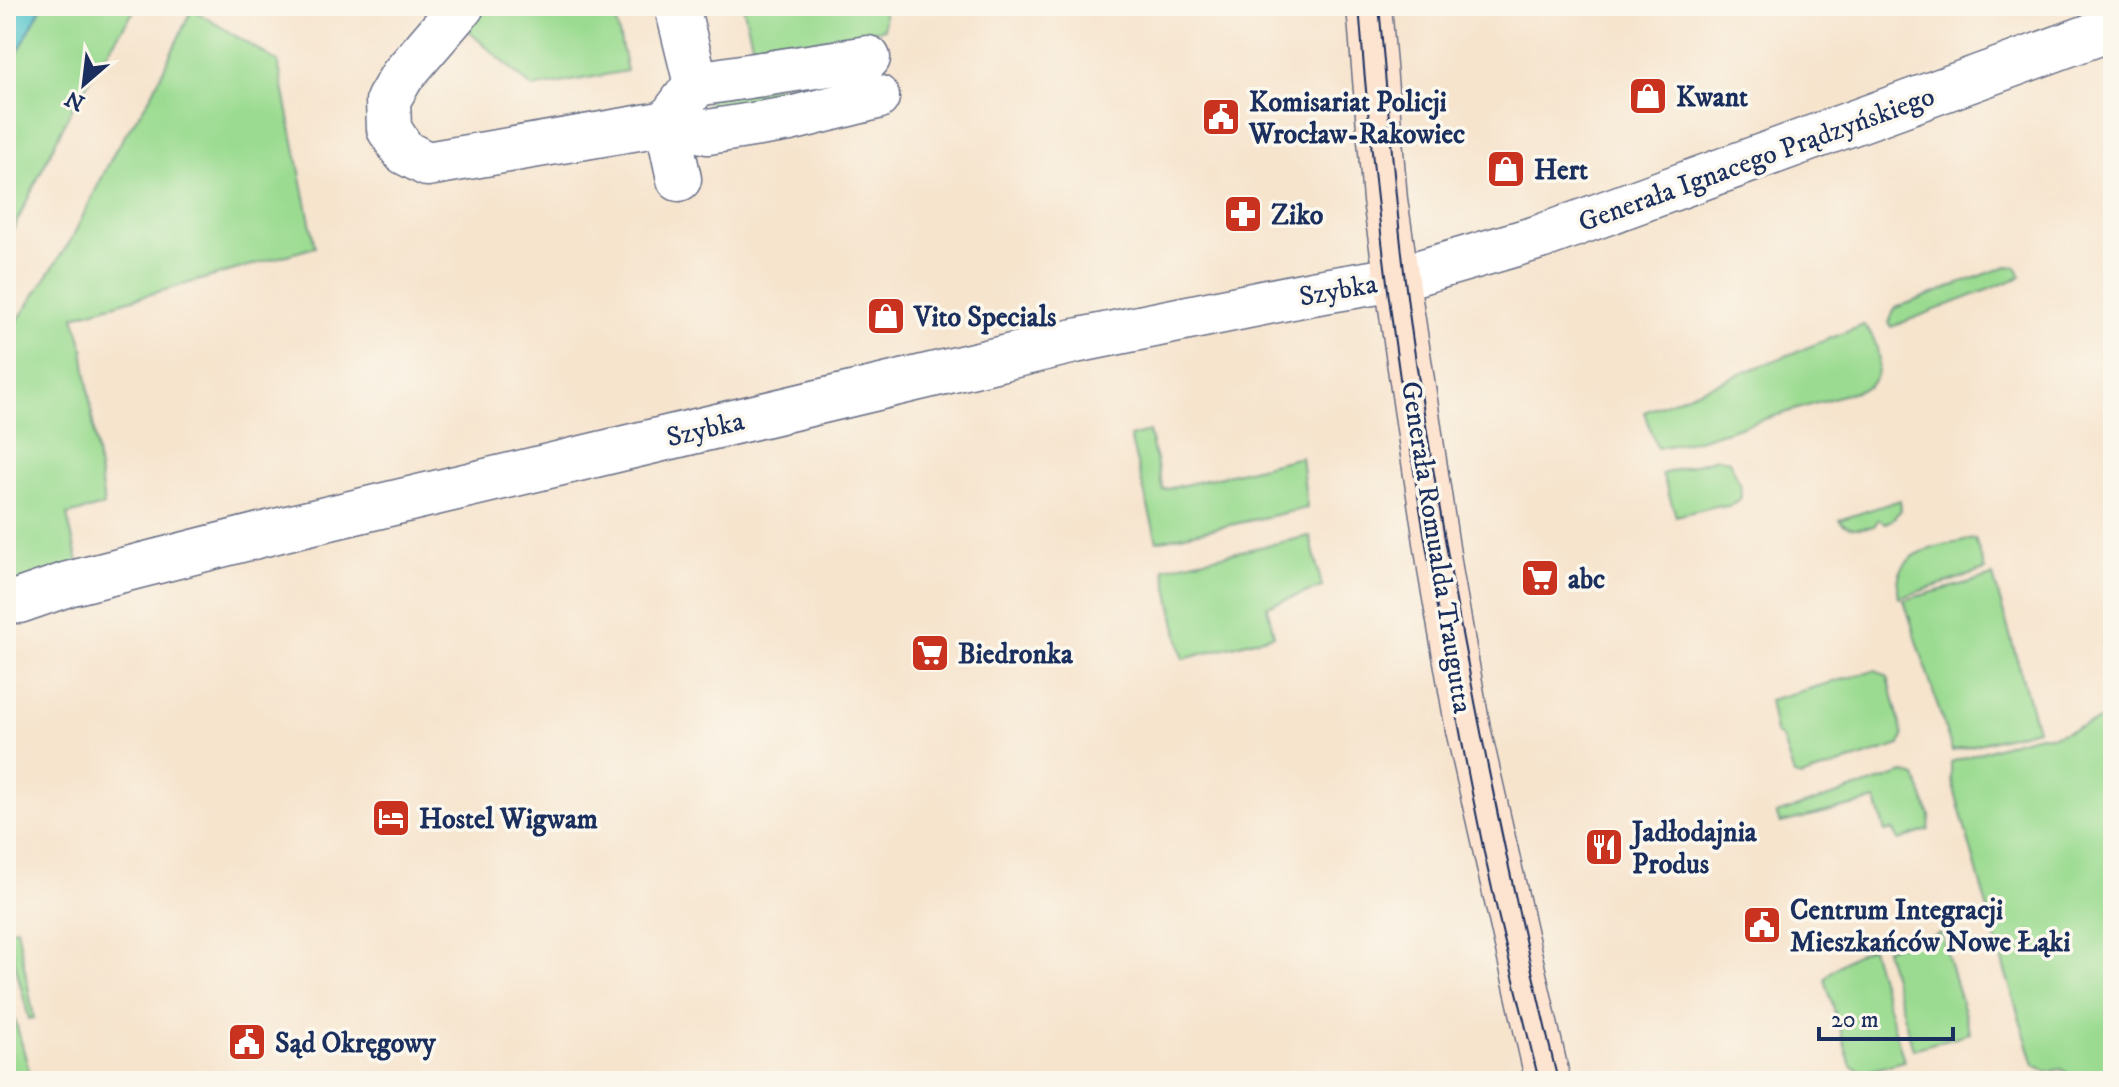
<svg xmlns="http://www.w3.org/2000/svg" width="2119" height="1087" font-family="'IM FELL DW Pica',serif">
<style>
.green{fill:#9bdb91;stroke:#5b8578;stroke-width:2}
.water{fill:#58c6cd;stroke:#3a7a96;stroke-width:2}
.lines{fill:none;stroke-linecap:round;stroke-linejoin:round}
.street-casing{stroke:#686e85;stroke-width:47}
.secondary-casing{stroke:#686e85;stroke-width:47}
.street{stroke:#fff;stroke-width:44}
.secondary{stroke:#fde4d1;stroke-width:44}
.tram{stroke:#1b2f5e;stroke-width:2}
.labels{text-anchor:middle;stroke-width:7;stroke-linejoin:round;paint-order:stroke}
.poi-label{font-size:28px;font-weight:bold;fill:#1b2f5e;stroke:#fbf7ec;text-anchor:start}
.street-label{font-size:28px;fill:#1b2f5e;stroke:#fbf7ec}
</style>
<rect width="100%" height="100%" fill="#fbf7ec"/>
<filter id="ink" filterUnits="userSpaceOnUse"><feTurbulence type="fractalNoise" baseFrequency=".0125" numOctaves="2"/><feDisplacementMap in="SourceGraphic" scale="16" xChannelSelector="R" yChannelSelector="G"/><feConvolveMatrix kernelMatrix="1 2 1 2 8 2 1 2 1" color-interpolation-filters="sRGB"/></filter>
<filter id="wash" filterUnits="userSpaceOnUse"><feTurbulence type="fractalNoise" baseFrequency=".006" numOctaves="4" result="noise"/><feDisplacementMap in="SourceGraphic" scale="32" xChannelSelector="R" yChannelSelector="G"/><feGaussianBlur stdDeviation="1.8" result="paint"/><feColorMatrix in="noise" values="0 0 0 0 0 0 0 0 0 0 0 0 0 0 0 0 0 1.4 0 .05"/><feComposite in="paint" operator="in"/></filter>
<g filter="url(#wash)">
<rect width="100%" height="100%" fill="#f6e4cd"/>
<g class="green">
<polygon points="42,6 137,6 74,104 6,244 6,75"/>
<polygon points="486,6 613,6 627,71 533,88 466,29"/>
<polygon points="743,6 884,6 884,29 754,52"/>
<polygon points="192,9 278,62 315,247 74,316 83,348 104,506 67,515 79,566 6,589 6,338 71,240 116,149 151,96"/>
<polygon points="856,73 875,83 709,111 707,105 710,98"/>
<polygon points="2007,266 2016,267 2021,277 1891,327 1889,323 1895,308"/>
<path d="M1864,325C1879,340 1886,373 1868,387L1701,439L1657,448L1644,412Z"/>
<polygon points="1149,432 1163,490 1301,457 1307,508 1157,541 1130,437"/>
<path d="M1717,458L1728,460C1733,467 1744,490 1740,499C1737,505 1727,506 1721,507L1720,505L1676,516L1662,474Z"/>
<path d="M1900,500L1901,510L1892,520L1885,523L1879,519L1874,526C1861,528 1848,531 1839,520Z"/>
<polygon points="1310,536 1322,587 1267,606 1274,635 1183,659 1164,568"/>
<path d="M1975,539L1985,570L1899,598C1890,548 1939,547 1975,539Z"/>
<polygon points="1993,576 2037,729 1952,751 1904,600"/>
<polygon points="1876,670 1888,677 1903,736 1900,745 1801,777 1794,775 1782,738 1775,733 1769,700"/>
<polygon points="2101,720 2107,733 2113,731 2113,1071 2084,1081 2068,1081 2070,1075 2061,1069 2047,1072 2034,1065 2003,964 1951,778 1951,762 2016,741 2039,735 2052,736"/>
<polygon points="1904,773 1916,777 1930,816 1929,830 1899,840 1893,830 1885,832 1876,800 1781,823 1776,814"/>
<polygon points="17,928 34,1018 29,1019 7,931"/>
<polygon points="1941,933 1970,1033 1913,1049 1885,949"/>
<path d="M1871,948L1904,1061L1864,1072L1851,1066L1825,979C1830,970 1861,950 1871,948Z"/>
<polygon points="6,987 32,1081 6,1081"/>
</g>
<polygon class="water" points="6,6 42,6 6,75"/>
</g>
<g filter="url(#ink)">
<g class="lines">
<g class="street-casing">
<g id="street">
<polyline points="462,6 402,76 388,100 389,129 404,152 427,164 667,123 696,84 677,6"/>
<polyline points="696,84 868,58"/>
<polyline points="679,179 667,123 708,132 790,119 877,97"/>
<polyline points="19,601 68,584 292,527 1075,341 1312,293 1396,279 1540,237 2113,28"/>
</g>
</g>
<g class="secondary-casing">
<polyline id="secondary" points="1369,6 1385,200 1441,575 1468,729 1548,1081"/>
</g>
<use href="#street" class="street"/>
<use href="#secondary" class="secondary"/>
<g class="tram">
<path d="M1359,6C1380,292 1427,576 1485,857C1501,932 1521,1006 1539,1081"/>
<path d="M1379,6C1390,124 1398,244 1416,362C1453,604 1500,843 1558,1081"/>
</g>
</g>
</g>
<defs>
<g id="shop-square" transform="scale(2)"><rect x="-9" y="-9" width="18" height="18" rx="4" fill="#c8321e" stroke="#fbf7ec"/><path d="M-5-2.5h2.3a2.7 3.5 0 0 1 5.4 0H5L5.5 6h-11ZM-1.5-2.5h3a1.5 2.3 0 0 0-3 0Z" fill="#fff"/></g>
<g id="civic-square" transform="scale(2)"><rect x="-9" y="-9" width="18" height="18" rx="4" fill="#c8321e" stroke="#fbf7ec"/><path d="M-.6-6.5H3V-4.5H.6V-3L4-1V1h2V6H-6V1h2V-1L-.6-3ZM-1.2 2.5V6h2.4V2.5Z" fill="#fff"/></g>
<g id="pharmacy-square" transform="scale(2)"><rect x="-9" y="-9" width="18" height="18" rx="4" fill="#c8321e" stroke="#fbf7ec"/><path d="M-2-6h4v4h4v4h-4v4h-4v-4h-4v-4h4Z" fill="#fff"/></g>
<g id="supermarket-square" transform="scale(2)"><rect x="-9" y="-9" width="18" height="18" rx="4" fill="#c8321e" stroke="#fbf7ec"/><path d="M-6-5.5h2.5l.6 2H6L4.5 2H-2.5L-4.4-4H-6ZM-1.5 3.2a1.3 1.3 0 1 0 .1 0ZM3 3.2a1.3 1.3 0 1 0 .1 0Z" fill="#fff"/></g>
<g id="hotel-square" transform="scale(2)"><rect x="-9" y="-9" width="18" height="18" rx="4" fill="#c8321e" stroke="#fbf7ec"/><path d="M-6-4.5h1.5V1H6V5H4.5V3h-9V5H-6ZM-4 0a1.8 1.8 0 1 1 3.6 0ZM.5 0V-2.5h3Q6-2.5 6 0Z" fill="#fff"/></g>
<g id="restaurant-square" transform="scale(2)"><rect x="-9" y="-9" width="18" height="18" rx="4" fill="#c8321e" stroke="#fbf7ec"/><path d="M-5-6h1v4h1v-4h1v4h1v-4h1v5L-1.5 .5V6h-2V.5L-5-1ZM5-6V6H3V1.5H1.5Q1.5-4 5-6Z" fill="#fff"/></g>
</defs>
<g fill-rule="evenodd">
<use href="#shop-square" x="1648" y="96"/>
<use href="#civic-square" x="1221" y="117"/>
<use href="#shop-square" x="1506" y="169"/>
<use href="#pharmacy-square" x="1243" y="214"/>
<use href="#shop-square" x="886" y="316"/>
<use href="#supermarket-square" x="1540" y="578"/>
<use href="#supermarket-square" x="930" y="653"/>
<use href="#hotel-square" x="391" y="818"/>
<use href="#restaurant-square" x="1604" y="847"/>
<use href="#civic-square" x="1762" y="925"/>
<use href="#civic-square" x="247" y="1042"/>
</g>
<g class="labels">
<g class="poi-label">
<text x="1676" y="106">Kwant</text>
<text x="1249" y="111">Komisariat Policji<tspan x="1249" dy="32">Wrocław-Rakowiec</tspan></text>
<text x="1534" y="179">Hert</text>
<text x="1271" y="224">Ziko</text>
<text x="914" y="326">Vito Specials</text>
<text x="1568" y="588">abc</text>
<text x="958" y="663">Biedronka</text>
<text x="419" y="828">Hostel Wigwam</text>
<text x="1632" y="841">Jadłodajnia<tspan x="1632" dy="32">Produs</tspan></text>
<text x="1790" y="919">Centrum Integracji<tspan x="1790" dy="32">Mieszkańców Nowe Łąki</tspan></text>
<text x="275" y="1052">Sąd Okręgowy</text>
</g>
<g class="street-label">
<text transform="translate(1756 158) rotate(-20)" y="10">Generała Ignacego Prądzyńskiego</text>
<text transform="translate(1338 289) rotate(-10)" y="10">Szybka</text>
<text transform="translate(705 428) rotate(-13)" y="10">Szybka</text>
<text transform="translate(1438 547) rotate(81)" y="10">Generała Romualda Traugutta</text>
</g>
</g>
<rect width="2119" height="1087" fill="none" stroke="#fbf7ec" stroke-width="32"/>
<g transform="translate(84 84) rotate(208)" stroke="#fbf7ec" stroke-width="6" paint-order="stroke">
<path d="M0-6L14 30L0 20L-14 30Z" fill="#1b2f5e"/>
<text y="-12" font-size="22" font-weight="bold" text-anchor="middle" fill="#1b2f5e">N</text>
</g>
<path d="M1819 1027v12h134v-12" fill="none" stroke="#1b2f5e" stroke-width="4"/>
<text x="1831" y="1027" font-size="24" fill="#1b2f5e" stroke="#fbf7ec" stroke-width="6" paint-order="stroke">20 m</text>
</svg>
